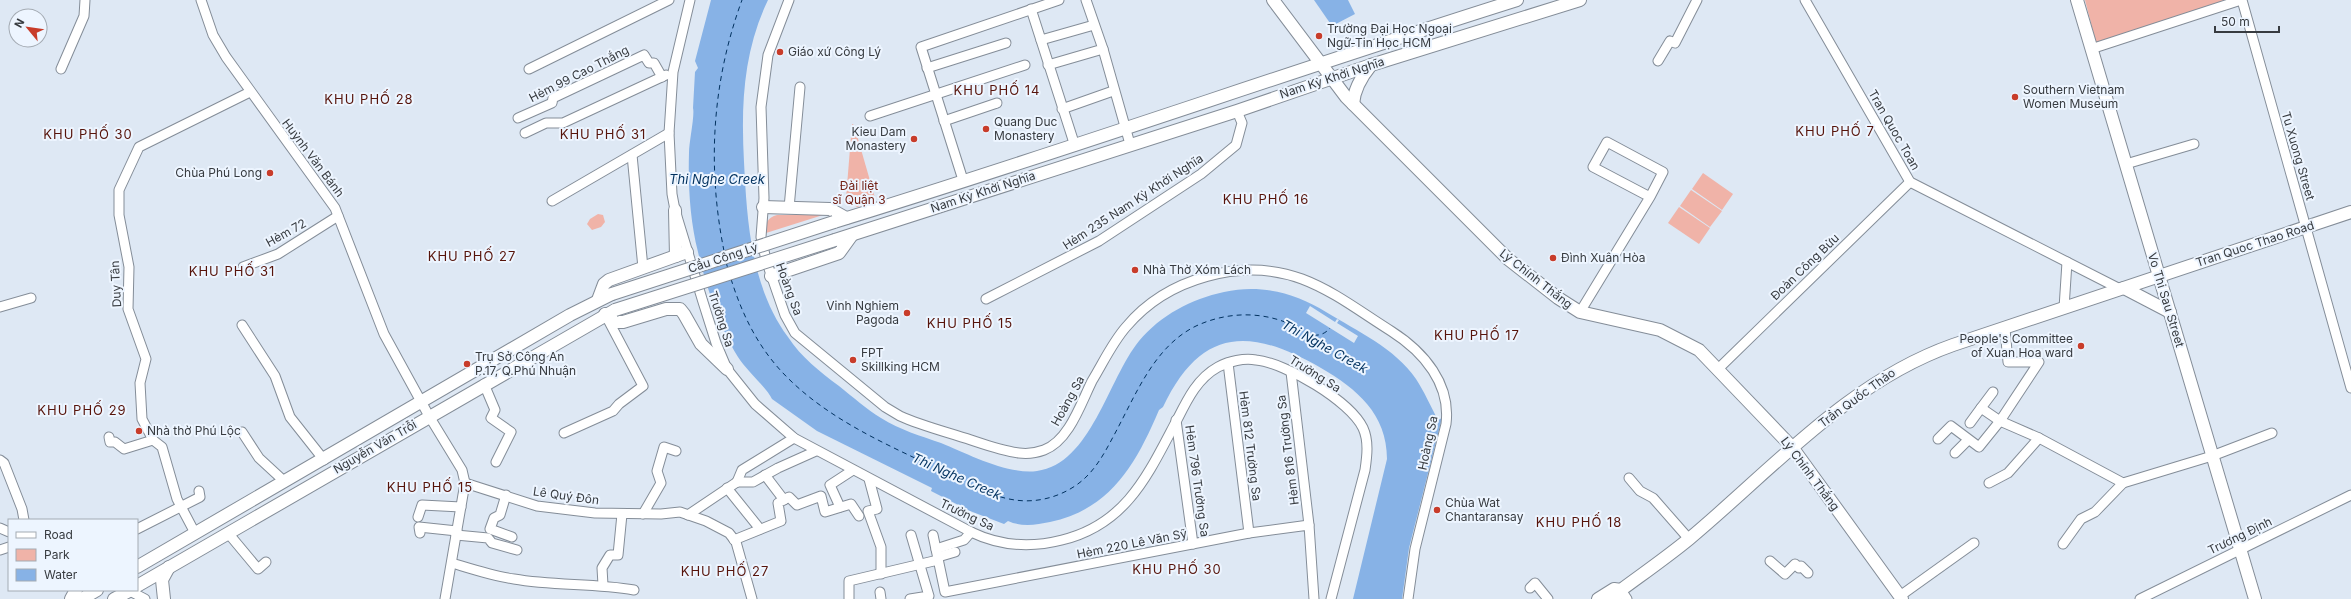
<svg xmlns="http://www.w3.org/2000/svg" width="2351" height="599" font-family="Inter,sans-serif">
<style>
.green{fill:#f0b3a8}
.water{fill:#87b2e6}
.pier{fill:#dee8f4}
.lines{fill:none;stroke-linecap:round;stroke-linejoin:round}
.ferry{stroke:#01315f;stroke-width:1;stroke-dasharray:5 4;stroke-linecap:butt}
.minor-casing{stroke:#848d98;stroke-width:11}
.major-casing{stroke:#848d98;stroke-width:14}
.minor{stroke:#fff;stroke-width:9}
.major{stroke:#fff;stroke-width:12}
.major-bridge-casing{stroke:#848d98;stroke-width:14;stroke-linecap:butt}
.major-bridge{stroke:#fff;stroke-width:12}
.poi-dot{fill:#c83c2a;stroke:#edf5ff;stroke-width:1.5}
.labels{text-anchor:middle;stroke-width:4;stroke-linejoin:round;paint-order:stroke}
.poi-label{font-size:12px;fill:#373b40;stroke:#edf5ff;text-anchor:start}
.street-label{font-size:12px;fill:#373b40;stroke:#edf5ff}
.park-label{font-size:12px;fill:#732116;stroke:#edf5ff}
.neighbourhood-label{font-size:13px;letter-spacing:1px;fill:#57140b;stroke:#edf5ff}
.water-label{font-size:13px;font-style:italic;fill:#01315f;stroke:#edf5ff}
</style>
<rect width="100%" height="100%" fill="#dee8f4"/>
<g class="green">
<polygon points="2085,0 2228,0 2096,43"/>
<polygon points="852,124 854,125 875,198 874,201 857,207 846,198"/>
<polygon points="1703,173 1733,194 1722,210 1692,189"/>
<polygon points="1691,190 1722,211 1710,227 1680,206"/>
<polygon points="1679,207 1710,228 1699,244 1668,223"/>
<polygon points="598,214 603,215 605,222 601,227 592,230 587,224 590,219"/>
<path d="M777,215H823L766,233C764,224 768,217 777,215Z"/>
</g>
<g class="water">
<path d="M711,0H768C743,52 741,106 744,162C747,221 751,287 788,337C801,357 820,372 839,386C853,397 866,409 881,418C900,430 921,436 941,443C968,454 1008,475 1037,471C1091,464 1108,379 1139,341C1161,315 1191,299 1224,292C1261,284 1295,293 1326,312C1357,331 1395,348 1416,379C1424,391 1431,407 1438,420L1442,418L1409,548L1402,599H1353L1387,459C1387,414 1357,389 1321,368C1250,327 1201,327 1163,407L1159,410C1136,464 1111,509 1050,522C1036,525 1021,527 1008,521L1004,524L970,511L931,491L932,488L817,431L772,399C767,388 746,370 738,357C720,328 706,286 698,252C690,220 688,186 689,153C689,142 695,115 693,108L695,72L698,68L695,61Z"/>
<polygon points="1314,0 1348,0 1355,14 1332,26"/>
</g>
<polygon class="pier" points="1310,306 1335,322 1337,319 1339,320 1337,323 1358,336 1354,343 1306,313"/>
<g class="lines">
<g class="ferry">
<path d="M724,251C707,166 712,82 742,0"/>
<polyline points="726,262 728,269"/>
<path d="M731,279C742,314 757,345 782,372C827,420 890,446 949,474C970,484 992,497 1015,500C1035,503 1057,498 1075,486C1093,474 1103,456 1113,437C1135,397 1153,347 1196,326C1224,313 1256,311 1285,322C1294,326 1303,334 1313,335C1320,336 1326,333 1330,328"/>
</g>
<g class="minor-casing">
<g id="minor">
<polyline points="201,0 213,35 226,57 335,208 384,334 429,416 462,470 465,483 445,599"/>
<path d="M690,0L673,72L669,133L672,194L675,210L703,302L716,343L727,369L755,404L794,438L971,532C1000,546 1031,548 1062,540C1128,524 1149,472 1178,418C1188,398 1198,378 1218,367C1229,361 1244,358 1256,360C1286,363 1350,401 1363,428C1369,441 1367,456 1365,470L1331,599"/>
<path d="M789,0L768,55L761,107L764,198L761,237L766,260L785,315L795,333L885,407L900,416C922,426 947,432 971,440C986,445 1003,451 1019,453C1027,454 1036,453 1044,450C1069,441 1081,403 1092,381C1103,363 1112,343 1126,327C1167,278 1242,257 1302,279C1334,291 1362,313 1391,331C1424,352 1451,384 1446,424L1415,549L1408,599"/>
<polyline points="1805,0 1910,182 2120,289"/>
<polyline points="2242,0 2351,388"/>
<polyline points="1031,9 1075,146"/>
<polyline points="1041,40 1094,25"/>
<polyline points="1103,49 1130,144"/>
<polyline points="2091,49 2241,0"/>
<polyline points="1658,61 1670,41 1675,43 1697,0"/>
<polyline points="1048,65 1103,49 1086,0"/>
<polyline points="927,68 1006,43"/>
<polyline points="61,69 84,16 85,0"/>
<polyline points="529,69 669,0"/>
<polyline points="1062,109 1113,91"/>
<polyline points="870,116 1025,65"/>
<polyline points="518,118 552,103 553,98 644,55 649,63 654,63 662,77"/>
<polyline points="944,121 997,103"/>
<polyline points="525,133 546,123 563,123 666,75"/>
<polyline points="632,155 643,268"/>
<polyline points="2126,164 2194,144"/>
<polyline points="963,180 921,47 1059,0"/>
<polyline points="552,201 669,133"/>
<polyline points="789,208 800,87"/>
<polyline points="243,267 278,254 338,216"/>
<polyline points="986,299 1099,241 1201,174 1236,145 1242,123 1237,111"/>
<polyline points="0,307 31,298"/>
<polyline points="2064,308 2067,262"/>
<polyline points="1580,312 1650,197 1663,172 1607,142 1593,167 1650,197"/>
<polyline points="242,325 275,376 290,417 324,460"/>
<polyline points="1228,363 1249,533"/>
<polyline points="1717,370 1910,182"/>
<polyline points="1291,372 1309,525"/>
<polyline points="484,384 495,410 491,418 511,432 496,462"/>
<polyline points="1981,408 1993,392"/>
<polyline points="1176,420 1193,544"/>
<polyline points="1970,423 1981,408 2000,421 2039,438 2123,483 2212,456 2272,433"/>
<polyline points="242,432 259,458 285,482"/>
<polyline points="564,433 613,411 619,404 643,386 605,314"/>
<polyline points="109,437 110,442 115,442 124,449 153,440"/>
<polyline points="1938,439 1951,426 1979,447 2000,421 2039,362 2008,362 2005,329"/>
<polyline points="1955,453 1968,440"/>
<polyline points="0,460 4,463 22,509 24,520"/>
<polyline points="765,475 784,500"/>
<polyline points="1629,478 1640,491 1653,498 1689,539"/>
<polyline points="869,479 877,509 868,511 881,547 881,574"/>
<polyline points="737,482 753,482 778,468 816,451"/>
<polyline points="737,482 742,470 794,438"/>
<polyline points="465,483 537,506 595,513 661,514 680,512 706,521 729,533 736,542 752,599"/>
<polyline points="1989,483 2008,473 2039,438"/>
<polyline points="727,488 760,529"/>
<polyline points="506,495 500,515 494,518 490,529 512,537"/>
<polyline points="840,507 830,485 853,470"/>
<polyline points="643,514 661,483 657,471 664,447 676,451"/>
<polyline points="688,515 737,482"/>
<polyline points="418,517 422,505 461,507"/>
<polyline points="0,528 9,532"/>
<polyline points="137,529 200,497 199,491"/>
<polyline points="195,533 177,499 162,447 153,440 142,419 140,383 146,359 128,309 129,267 119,215 119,190 139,147 250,92"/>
<polyline points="228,533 258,569 266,562"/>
<polyline points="420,533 419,527 457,531"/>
<polyline points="456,535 488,538 492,543 517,550"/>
<polyline points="933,535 945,592 1249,533 1309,525 1314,599"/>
<polyline points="734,540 781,521 778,503 789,497 797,505 821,496 825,512 851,504 859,516"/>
<polyline points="2063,544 2081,519 2095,512 2123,483"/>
<polyline points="936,549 964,540 971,532"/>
<polyline points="0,550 9,547"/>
<polyline points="938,557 955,552"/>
<polyline points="1770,561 1785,574 1795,564 1799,568 1801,566 1808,573"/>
<path d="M452,563C472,569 493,576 514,579C554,586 594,583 634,590"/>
<polyline points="603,585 602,568 610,555 618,555 622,514"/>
<polyline points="1530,588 1535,583 1548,599"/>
<polyline points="128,590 145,599"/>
<polyline points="1621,590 1627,599"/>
<polyline points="880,592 881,599"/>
<polyline points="1900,596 1974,543"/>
<polyline points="849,599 849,581 938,560"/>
<polyline points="910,599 929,596 911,535"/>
<polyline points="2140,599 2351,495"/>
</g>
</g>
<g class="major-casing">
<g id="major">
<polyline points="1273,0 1346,97 1508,259 1558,298 1580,312 1660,330 1699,350 1792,447 1902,599"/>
<polyline points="2077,0 2255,599"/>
<path d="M1353,104C1354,90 1362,76 1371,65"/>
<polyline points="763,207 830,209 846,218"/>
<polyline points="675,210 676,256"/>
<path d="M834,222C1063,152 1288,72 1517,0"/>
<polyline points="835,240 1237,111 1371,65 1580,0"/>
<polyline points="771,276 839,253 852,235"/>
<polyline points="2124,288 2170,312"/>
<polyline points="598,300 604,284 609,280 687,252"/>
<polyline points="605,314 617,322 623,322 666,309 680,309 684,314 701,344 727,369"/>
<polyline points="137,567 570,315 612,294"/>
<polyline points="137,586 615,310"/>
<polyline points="71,599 76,590"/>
<polyline points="82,599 97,590"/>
<polyline points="114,599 131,590"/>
<polyline points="164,599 162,580 169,567"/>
<polyline points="1598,599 1614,589 1621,590"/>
<path d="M1614,599L1621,590C1644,573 1667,557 1689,539C1773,469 1848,382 1953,345L2351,212"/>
</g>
</g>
<use href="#minor" class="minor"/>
<use href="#major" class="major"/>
<g class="major-bridge-casing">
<g id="major-bridge">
<polyline points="612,294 834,222"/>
<polyline points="615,310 835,240"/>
</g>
</g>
<use href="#major-bridge" class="major-bridge"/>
</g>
<g class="poi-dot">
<circle cx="1319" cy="36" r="4"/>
<circle cx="780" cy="52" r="4"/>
<circle cx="2015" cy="97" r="4"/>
<circle cx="986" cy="129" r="4"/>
<circle cx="914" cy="139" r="4"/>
<circle cx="270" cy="173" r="4"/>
<circle cx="1553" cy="258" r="4"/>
<circle cx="1135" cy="270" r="4"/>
<circle cx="907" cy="313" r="4"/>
<circle cx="2081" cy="346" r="4"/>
<circle cx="853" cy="360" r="4"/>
<circle cx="467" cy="364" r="4"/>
<circle cx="139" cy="431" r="4"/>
<circle cx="1437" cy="510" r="4"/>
</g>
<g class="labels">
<g class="poi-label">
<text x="1327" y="33">Trường Đại Học Ngoại<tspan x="1327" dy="14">Ngữ-Tin Học HCM</tspan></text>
<text x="788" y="56">Giáo xứ Công Lý</text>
<text x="2023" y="94">Southern Vietnam<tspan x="2023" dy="14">Women Museum</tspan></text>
<text x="994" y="126">Quang Duc<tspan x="994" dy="14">Monastery</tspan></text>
<text x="906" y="136" text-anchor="end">Kieu Dam<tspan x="906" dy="14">Monastery</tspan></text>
<text x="262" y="177" text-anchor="end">Chùa Phú Long</text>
<text x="1561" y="262">Đình Xuân Hòa</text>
<text x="1143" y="274">Nhà Thờ Xóm Lách</text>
<text x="899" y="310" text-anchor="end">Vinh Nghiem<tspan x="899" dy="14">Pagoda</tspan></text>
<text x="2073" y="343" text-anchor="end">People's Committee<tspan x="2073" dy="14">of Xuan Hoa ward</tspan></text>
<text x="861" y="357">FPT<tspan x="861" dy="14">Skillking HCM</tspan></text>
<text x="475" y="361">Trụ Sở Công An<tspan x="475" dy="14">P.17, Q.Phú Nhuận</tspan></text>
<text x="147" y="435">Nhà thờ Phú Lộc</text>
<text x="1445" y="507">Chùa Wat<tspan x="1445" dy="14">Chantaransay</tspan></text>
</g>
<g class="street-label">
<text transform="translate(579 74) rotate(-27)" y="4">Hẻm 99 Cao Thắng</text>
<text transform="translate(1332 78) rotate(-18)" y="4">Nam Kỳ Khởi Nghĩa</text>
<text transform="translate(1894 130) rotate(60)" y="4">Tran Quoc Toan</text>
<text transform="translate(2298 156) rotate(74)" y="4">Tu Xuong Street</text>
<text transform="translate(313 158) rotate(53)" y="4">Huỳnh Văn Bánh</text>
<text transform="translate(983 192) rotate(-18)" y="4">Nam Kỳ Khởi Nghĩa</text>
<text transform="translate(1133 202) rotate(-33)" y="4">Hẻm 235 Nam Kỳ Khởi Nghĩa</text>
<text transform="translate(286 233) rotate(-29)" y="4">Hẻm 72</text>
<text transform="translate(2255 244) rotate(-18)" y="4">Tran Quoc Thao Road</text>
<text transform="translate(723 258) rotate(-18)" y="4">Cầu Công Lý</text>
<text transform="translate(1805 267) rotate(-44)" y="4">Đoàn Công Bửu</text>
<text transform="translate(1536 279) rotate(38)" y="4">Lý Chính Thắng</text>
<text transform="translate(116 284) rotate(-93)" y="4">Duy Tân</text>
<text transform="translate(789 289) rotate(70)" y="4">Hoàng Sa</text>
<text transform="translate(2166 300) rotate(73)" y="4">Vo Thi Sau Street</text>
<text transform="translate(721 319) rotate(72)" y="4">Trường Sa</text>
<text transform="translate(1315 374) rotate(32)" y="4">Trường Sa</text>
<text transform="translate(1857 398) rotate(-36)" y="4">Trần Quốc Thảo</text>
<text transform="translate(1068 401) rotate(-61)" y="4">Hoàng Sa</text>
<text transform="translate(1428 443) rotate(-78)" y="4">Hoàng Sa</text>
<text transform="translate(1250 446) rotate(83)" y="4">Hẻm 812 Trường Sa</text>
<text transform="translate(375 447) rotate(-30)" y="4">Nguyễn Văn Trỗi</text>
<text transform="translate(1288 450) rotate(-97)" y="4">Hẻm 816 Trường Sa</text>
<text transform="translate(1810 474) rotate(53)" y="4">Lý Chính Thắng</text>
<text transform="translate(1197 481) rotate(82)" y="4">Hẻm 796 Trường Sa</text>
<text transform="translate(566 496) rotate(8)" y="4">Lê Quý Ðôn</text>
<text transform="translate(967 515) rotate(25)" y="4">Trường Sa</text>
<text transform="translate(2240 536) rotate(-26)" y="4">Trương Định</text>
<text transform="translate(1132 544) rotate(-11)" y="4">Hẻm 220 Lê Văn Sỹ</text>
</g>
<g class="park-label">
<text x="859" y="190">Đài liệt<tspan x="859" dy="14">sĩ Quận 3</tspan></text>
</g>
<g class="neighbourhood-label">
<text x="997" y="95">KHU PHỐ 14</text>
<text x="369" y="104">KHU PHỐ 28</text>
<text x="1835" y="136">KHU PHỐ 7</text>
<text x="88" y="139">KHU PHỐ 30</text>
<text x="603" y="139">KHU PHỐ 31</text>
<text x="1266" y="204">KHU PHỐ 16</text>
<text x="472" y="261">KHU PHỐ 27</text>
<text x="232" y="276">KHU PHỐ 31</text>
<text x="970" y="328">KHU PHỐ 15</text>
<text x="1477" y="340">KHU PHỐ 17</text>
<text x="82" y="415">KHU PHỐ 29</text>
<text x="430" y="492">KHU PHỐ 15</text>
<text x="1579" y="527">KHU PHỐ 18</text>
<text x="1177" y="574">KHU PHỐ 30</text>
<text x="725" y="576">KHU PHỐ 27</text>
</g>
<g class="water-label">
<text x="717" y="184">Thi Nghe Creek</text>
<text transform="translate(1325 346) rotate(29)" y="5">Thi Nghe Creek</text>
<text transform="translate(957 476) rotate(24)" y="5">Thi Nghe Creek</text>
</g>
</g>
<rect x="8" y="519" width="130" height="72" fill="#edf5ff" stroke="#a4abb3"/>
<rect x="16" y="532" width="20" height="6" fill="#ffffff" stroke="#a4abb3"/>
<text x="44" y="539" font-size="12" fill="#373b40">Road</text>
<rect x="16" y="549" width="20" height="12" fill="#f0b3a8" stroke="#a4abb3"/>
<text x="44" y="559" font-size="12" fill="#373b40">Park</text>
<rect x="16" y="569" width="20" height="12" fill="#87b2e6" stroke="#a4abb3"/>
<text x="44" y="579" font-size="12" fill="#373b40">Water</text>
<g transform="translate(28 28) rotate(299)"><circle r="19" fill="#edf5ff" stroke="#a4abb3"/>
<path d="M0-3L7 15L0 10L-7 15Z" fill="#c83c2a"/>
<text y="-6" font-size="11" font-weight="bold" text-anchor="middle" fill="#373b40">N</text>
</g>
<path d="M2215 26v6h64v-6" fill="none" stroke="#373b40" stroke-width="2"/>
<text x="2221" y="26" font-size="12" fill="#373b40" stroke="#edf5ff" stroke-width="3" paint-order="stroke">50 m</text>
</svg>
